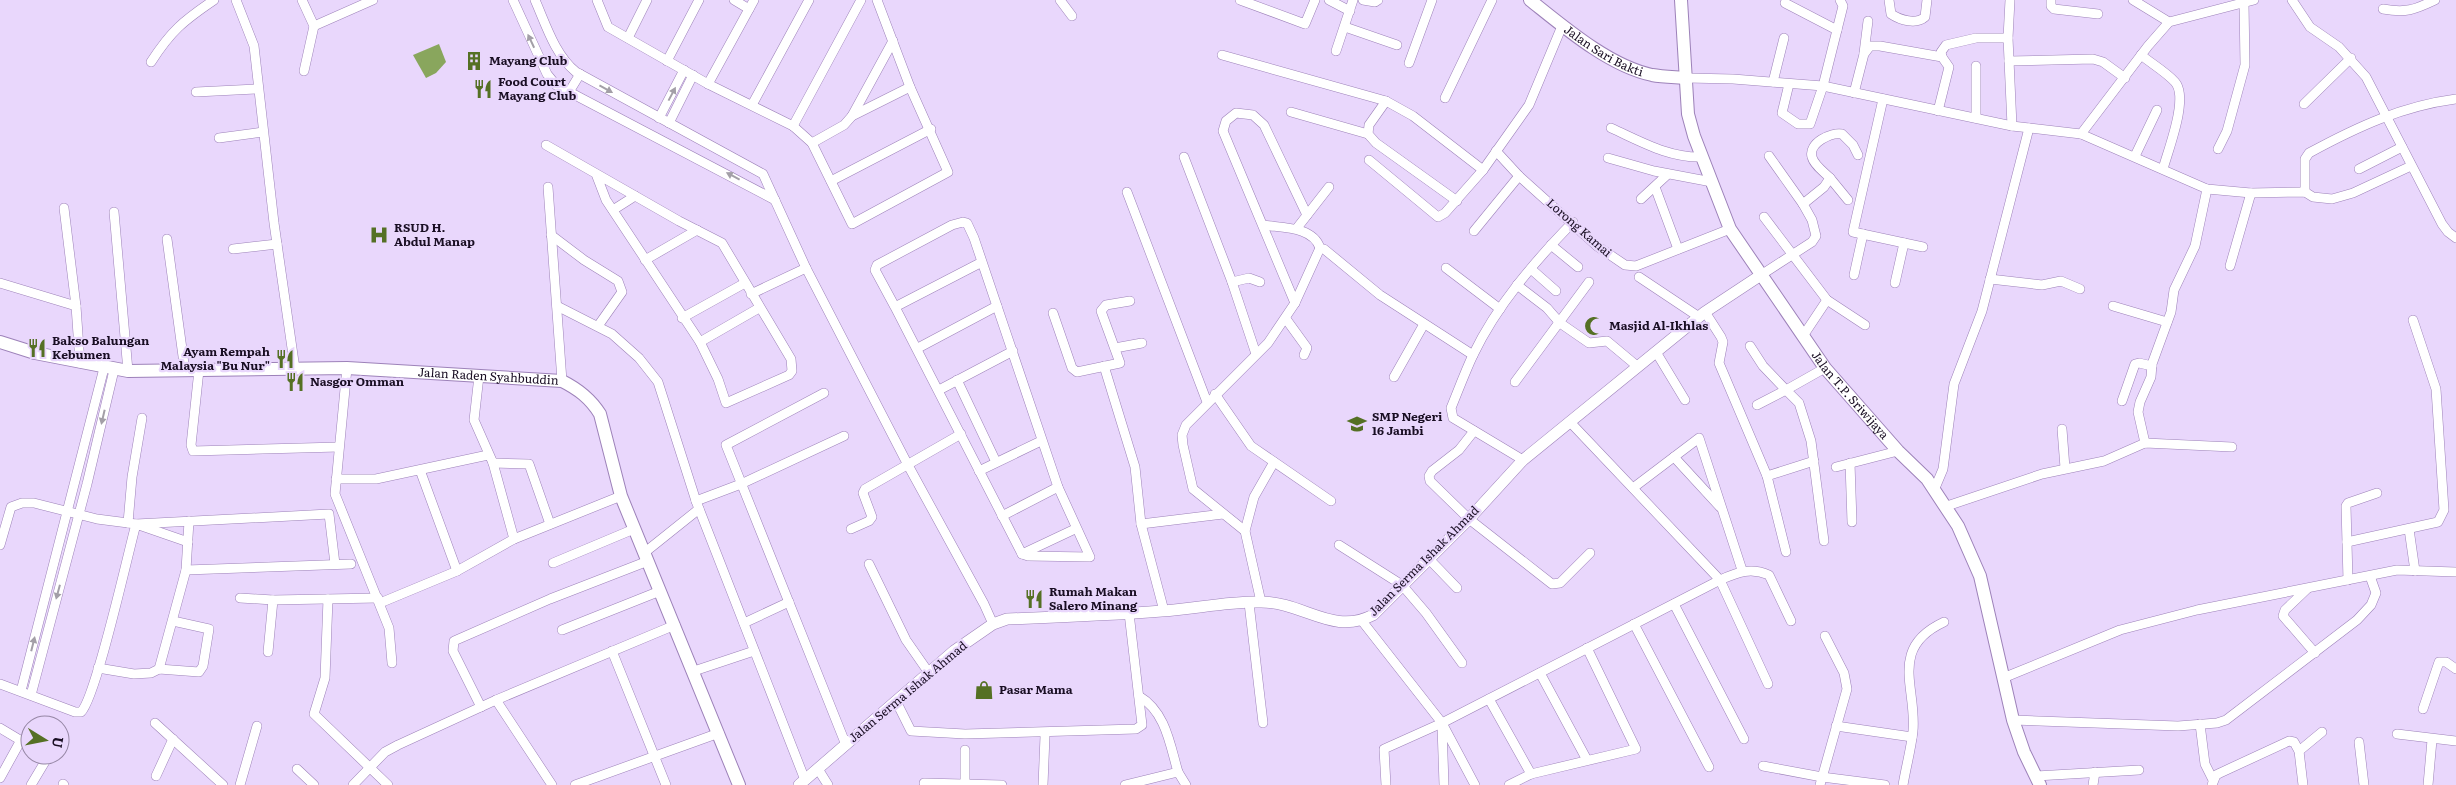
<svg xmlns="http://www.w3.org/2000/svg" width="2456" height="785" font-family="Literata,serif">
<style>
.water{fill:#89a65d}
.lines{fill:none;stroke-linecap:round;stroke-linejoin:round}
.minor-casing{stroke:#9d82b9;stroke-width:10}
.tertiary-casing{stroke:#9d82b9;stroke-width:12}
.secondary-casing{stroke:#9d82b9;stroke-width:14}
.minor{stroke:#fff;stroke-width:9}
.tertiary{stroke:#fff;stroke-width:11}
.secondary{stroke:#fff;stroke-width:12}
.oneway{fill:#a39fa7}
.labels{text-anchor:middle;stroke-width:4.5;stroke-linejoin:round;paint-order:stroke}
.street-label{font-size:12px;fill:#190e23;stroke:#e9d7fc}
.poi-label{font-size:12px;font-weight:bold;fill:#190e23;stroke:#e9d7fc;text-anchor:start}
</style>
<rect width="100%" height="100%" fill="#e9d7fc"/>
<polygon class="water" points="439,44 446,62 436,73 426,78 413,55"/>
<g class="lines">
<g class="minor-casing">
<g id="minor">
<polyline points="236,0 254,46 274,223 295,369"/>
<polyline points="302,0 314,26 304,71"/>
<polyline points="513,0 547,74 556,85 775,200"/>
<path d="M535,0C546,25 555,55 576,72L763,174L806,268L909,467L984,604L993,624"/>
<polyline points="597,0 608,27 708,84 793,126 812,143 852,224 948,172 910,87 877,0"/>
<polyline points="734,0 749,9"/>
<polyline points="1060,0 1072,16"/>
<polyline points="1240,0 1305,24 1315,0"/>
<polyline points="1329,0 1350,11"/>
<polyline points="1363,0 1375,2 1378,0"/>
<path d="M1889,0L1891,14C1900,20 1916,25 1925,17L1927,0"/>
<polyline points="2010,0 2008,38 2012,126"/>
<polyline points="2051,0 2051,6 2054,9 2098,14"/>
<polyline points="2133,0 2169,22"/>
<polyline points="2292,0 2310,27 2339,47 2366,77 2442,224 2448,232 2456,238"/>
<polyline points="1785,3 1837,30"/>
<path d="M2383,9C2406,13 2414,10 2435,0"/>
<polyline points="314,26 373,0"/>
<polyline points="1345,27 1397,45"/>
<polyline points="628,38 647,0"/>
<polyline points="1336,51 1353,0"/>
<polyline points="1864,53 1868,21"/>
<polyline points="1222,55 1386,101 1413,116 1483,170"/>
<path d="M2141,55C2152,64 2166,72 2175,82C2189,98 2168,150 2163,169"/>
<polyline points="1942,57 1941,52 1946,45 1976,38 2008,38"/>
<polyline points="667,61 699,0"/>
<polyline points="2009,61 2093,59 2103,62 2125,78"/>
<path d="M151,62C171,31 183,21 214,0"/>
<polyline points="1409,63 1432,0"/>
<polyline points="1687,78 1733,79 1823,86 2012,126 2081,134 2207,189 2251,193 2305,192 2313,197 2332,199 2353,193 2411,166"/>
<polyline points="1773,82 1784,38"/>
<polyline points="708,84 754,0"/>
<polyline points="1789,84 1782,113 1798,124 1810,124 1823,86 1843,6 1840,0"/>
<polyline points="196,92 258,89"/>
<polyline points="569,92 580,74"/>
<polyline points="1854,93 1864,54 1870,46 1880,46 1942,57 1949,67 1938,111"/>
<polyline points="1445,98 1492,0"/>
<polyline points="1883,99 1853,232 1923,247"/>
<polyline points="1386,101 1369,125 1368,134 1376,143 1457,201"/>
<polyline points="2304,104 2351,58"/>
<polyline points="752,105 809,0"/>
<polyline points="1291,112 1368,134"/>
<polyline points="852,116 893,41"/>
<polyline points="659,118 684,70"/>
<polyline points="1976,118 1976,66"/>
<polyline points="669,123 693,75"/>
<polyline points="793,126 861,0"/>
<path d="M1611,128C1642,142 1669,158 1702,157"/>
<polyline points="2081,134 2148,46 2169,22 2254,0"/>
<polyline points="219,138 263,132"/>
<polyline points="812,143 844,125 852,116 910,87"/>
<polyline points="546,145 679,221 722,243 791,359 792,371 789,375 726,403 718,379 700,342 606,200 596,174"/>
<polyline points="2218,149 2227,131 2245,65 2244,3"/>
<polyline points="1496,151 1519,176 1597,246 1625,265 1636,266 1730,229"/>
<polyline points="1769,156 1803,204"/>
<polyline points="2135,156 2157,110"/>
<polyline points="1184,157 1232,282 1256,354"/>
<polyline points="1608,158 1654,171 1712,182"/>
<polyline points="1369,160 1438,217 1445,213 1483,170 1529,105 1562,26"/>
<polyline points="2359,169 2402,147"/>
<polyline points="1830,178 1848,200"/>
<polyline points="831,181 931,129"/>
<polyline points="548,187 562,381"/>
<polyline points="1655,187 1678,249"/>
<polyline points="1127,192 1207,402"/>
<path d="M2305,192V159L2309,153C2357,127 2402,106 2456,99"/>
<polyline points="1641,199 1668,174"/>
<polyline points="64,208 76,306 80,363"/>
<polyline points="613,210 635,196"/>
<polyline points="114,212 128,371"/>
<polyline points="1764,217 1827,300 1865,325"/>
<path d="M1263,225C1281,228 1313,226 1320,248L1324,249L1380,295L1473,355"/>
<polyline points="1297,228 1329,187"/>
<polyline points="1474,231 1519,176"/>
<polyline points="551,235 584,260 618,281 622,292 598,326"/>
<polyline points="167,239 185,371"/>
<polyline points="1551,245 1578,267"/>
<polyline points="233,249 277,244"/>
<polyline points="645,260 697,230"/>
<polyline points="2230,266 2251,193"/>
<polyline points="1446,268 1500,309"/>
<polyline points="1531,269 1556,291"/>
<path d="M1761,275L1812,242L1816,236L1812,220L1803,204L1824,187L1830,178C1824,172 1814,165 1812,157C1808,143 1831,132 1842,134L1853,145L1858,155"/>
<polyline points="1854,275 1863,234"/>
<polyline points="1639,277 1699,317"/>
<polyline points="1990,279 2042,285 2061,281 2080,289"/>
<polyline points="1232,282 1249,278 1260,282"/>
<polyline points="0,283 76,306"/>
<polyline points="1895,283 1904,243"/>
<polyline points="1517,285 1547,308 1560,323 1589,343 1607,341 1637,366"/>
<polyline points="751,294 806,268"/>
<polyline points="1295,303 1223,131 1226,121 1236,113 1253,115 1264,125 1307,215"/>
<polyline points="557,306 612,334 639,358 658,382 696,501 805,780"/>
<polyline points="2113,306 2167,322"/>
<polyline points="895,307 875,270 877,265 952,225 963,222 967,223 974,238 1058,487 1090,557 1028,556 1022,554 895,307 982,262"/>
<polyline points="1705,312 1721,337 1723,342 1719,363 1767,476 1786,552"/>
<polyline points="1053,313 1072,368 1077,372 1120,363 1101,311 1106,305 1130,301"/>
<polyline points="682,318 745,283"/>
<polyline points="1286,319 1307,348 1304,355"/>
<polyline points="1803,336 1827,300"/>
<polyline points="700,342 759,308"/>
<polyline points="1750,346 1763,366 1786,390 1757,405"/>
<polyline points="918,348 997,306"/>
<polyline points="1115,348 1142,343"/>
<polyline points="1656,352 1685,400"/>
<polyline points="1104,366 1135,467 1141,524 1164,611"/>
<polyline points="347,368 335,494 389,628 392,663"/>
<polyline points="199,370 191,445 193,451 339,447"/>
<polyline points="479,376 474,420 493,463 514,539"/>
<polyline points="1394,377 1424,324"/>
<polyline points="957,380 996,462"/>
<polyline points="1515,382 1589,282"/>
<polyline points="939,390 1013,351"/>
<polyline points="824,393 726,445 846,745"/>
<polyline points="1215,394 1251,446 1331,501"/>
<polyline points="2122,401 2135,364 2139,363 2152,366"/>
<path d="M1570,422L1720,580C1738,572 1751,567 1769,575L1791,621"/>
<polyline points="2062,429 2065,468"/>
<polyline points="1474,431 1459,450 1432,471 1429,476 1430,481 1469,519 1552,584 1560,583 1590,553"/>
<polyline points="2145,443 2138,412 2140,402 2151,377 2152,364 2171,312 2174,290 2195,246 2207,189"/>
<polyline points="1674,457 1720,507"/>
<path d="M1523,460L1453,418L1451,408C1458,391 1465,372 1473,355C1497,305 1535,261 1573,222"/>
<polyline points="493,463 529,464 550,524"/>
<polyline points="1850,463 1852,522"/>
<polyline points="1836,467 1898,451"/>
<polyline points="420,470 457,571"/>
<polyline points="979,471 1041,441"/>
<polyline points="1767,476 1814,461"/>
<polyline points="336,479 376,479 488,455"/>
<polyline points="1633,488 1699,438 1742,570"/>
<polyline points="1935,488 1943,469 1954,384 1982,311 2029,128"/>
<polyline points="696,501 741,484 844,436"/>
<polyline points="1947,506 2042,474 2104,461 2145,443 2232,447"/>
<polyline points="1002,516 1058,487"/>
<polyline points="128,523 132,477 142,418"/>
<polyline points="1141,524 1223,514"/>
<polyline points="851,529 869,521 872,517 863,493 865,489 961,434"/>
<polyline points="2409,529 2415,571"/>
<polyline points="1245,531 1193,489 1183,445 1182,435 1186,425 1268,343 1295,303 1320,248"/>
<polyline points="1824,541 1811,441 1799,403 1786,390 1825,368"/>
<polyline points="2347,542 2438,522 2444,510 2436,389 2413,320"/>
<polyline points="0,545 11,507 22,503 34,503 97,519 136,524 329,514 335,564"/>
<polyline points="1339,545 1402,585 1426,613 1462,663"/>
<polyline points="644,553 699,509"/>
<polyline points="1022,554 1075,529"/>
<polyline points="1429,559 1457,588"/>
<polyline points="553,563 634,529"/>
<polyline points="869,564 906,640 929,673"/>
<polyline points="186,570 351,564"/>
<polyline points="2348,580 2346,506 2348,503 2377,493"/>
<polyline points="2307,589 2285,610 2283,616 2315,653"/>
<polyline points="240,598 273,600"/>
<polyline points="328,599 325,678 314,714 388,785"/>
<polyline points="1261,602 1245,531 1254,497 1274,462"/>
<polyline points="380,603 457,571 514,539 621,496"/>
<polyline points="1249,603 1263,723"/>
<polyline points="1674,604 1744,739"/>
<polyline points="1362,621 1442,723 1720,580 1768,684"/>
<polyline points="744,623 789,602"/>
<polyline points="1634,624 1709,767"/>
<polyline points="562,630 660,591"/>
<polyline points="612,651 666,785"/>
<polyline points="268,652 273,600 378,598"/>
<polyline points="98,668 134,674 151,673 159,669 199,672 203,666 209,629 173,621"/>
<polyline points="159,669 186,570 189,521"/>
<polyline points="694,671 754,651"/>
<polyline points="1540,673 1587,760"/>
<polyline points="2003,678 2120,630 2197,610 2397,570 2456,572"/>
<path d="M0,684L75,712H81C96,698 128,553 136,524L188,542"/>
<polyline points="21,691 104,368"/>
<polyline points="31,695 87,484 114,370"/>
<path d="M1139,696C1166,712 1170,745 1178,772"/>
<polyline points="1489,699 1531,774"/>
<polyline points="496,700 552,785"/>
<polyline points="896,701 911,731 965,734 1136,729 1142,725 1129,613"/>
<polyline points="481,707 453,651 454,641 550,599 648,561"/>
<polyline points="2423,709 2439,662 2446,662 2456,669"/>
<polyline points="2013,720 2178,726 2217,723 2226,720 2357,620 2371,605 2376,593 2370,576"/>
<polyline points="155,723 223,785"/>
<polyline points="2200,724 2205,764 2213,780"/>
<polyline points="1442,726 1444,785"/>
<polyline points="1836,726 1912,737"/>
<polyline points="0,728 30,746"/>
<polyline points="2397,734 2456,741"/>
<polyline points="2359,742 2364,785"/>
<polyline points="965,750 965,785"/>
<polyline points="2299,751 2322,732"/>
<polyline points="1763,766 1822,777 1885,785"/>
<polyline points="297,769 314,785"/>
<polyline points="818,769 828,785"/>
<polyline points="156,776 173,739"/>
<polyline points="2036,776 2139,770"/>
<polyline points="0,778 21,740"/>
<polyline points="924,783 1002,785"/>
<polyline points="63,784 64,785"/>
<polyline points="31,785 46,760 44,755"/>
<polyline points="240,785 257,726"/>
<polyline points="353,785 385,752 398,745 496,700 675,625"/>
<polyline points="575,785 719,733"/>
<polyline points="1043,785 1045,736"/>
<polyline points="1125,785 1178,772 1186,785"/>
<polyline points="1386,785 1384,749 1442,723 1475,785"/>
<polyline points="1509,785 1531,774 1636,749 1587,648"/>
<polyline points="1820,785 1847,689 1844,673 1825,636"/>
<path d="M1903,785C1906,767 1911,749 1913,731C1917,688 1888,648 1944,622"/>
<polyline points="2093,785 2095,772"/>
<polyline points="2212,785 2216,775 2220,773 2289,741 2294,742 2299,751 2303,785"/>
<polyline points="2428,785 2432,740"/>
</g>
</g>
<g class="tertiary-casing">
<path id="tertiary" d="M799,785L954,651L993,624L1007,619C1059,617 1111,615 1162,611C1195,609 1228,601 1261,602C1304,602 1333,636 1373,615L1469,519L1523,460L1705,312L1761,275"/>
</g>
<g class="secondary-casing">
<g id="secondary">
<path id="s1" d="M1530,0C1564,27 1609,66 1652,75C1663,77 1675,77 1687,78"/>
<path id="s2" d="M1681,0L1688,114L1694,136L1730,229L1825,368L1898,451L1927,479L1958,526L1980,576L2013,720L2024,752L2040,785"/>
<path id="s3" d="M0,342L35,353L128,371L347,368L562,381C578,389 590,398 600,414L621,496L739,785"/>
</g>
</g>
<use href="#minor" class="minor"/>
<use href="#tertiary" class="tertiary"/>
<use href="#secondary" class="secondary"/>
</g>
<defs><path id="oneway-solid" d="M-6-.8H1V-3.2L6.5 0L1 3.2V.8H-6Z" transform="scale(1.25)"/></defs>
<g class="oneway">
<use href="#oneway-solid" transform="translate(531 41) rotate(-115)"/>
<use href="#oneway-solid" transform="translate(606 89) rotate(29)"/>
<use href="#oneway-solid" transform="translate(672 94) rotate(-62)"/>
<use href="#oneway-solid" transform="translate(733 176) rotate(-152)"/>
<use href="#oneway-solid" transform="translate(103 417) rotate(103)"/>
<use href="#oneway-solid" transform="translate(58 592) rotate(105)"/>
<use href="#oneway-solid" transform="translate(33 644) rotate(-76)"/>
</g>
<defs>
<g id="building-bare" transform="scale(1.5)"><path d="M-4-6H4V6H1V3H-1V6H-4ZM-2.5-4.3h1.7v1.8h-1.7ZM.8-4.3h1.7v1.8H.8ZM-2.5-1h1.7V.8h-1.7ZM.8-1h1.7V.8H.8Z" fill="#557024" stroke="#e9d7fc" stroke-width="2.5" paint-order="stroke"/></g>
<g id="restaurant-bare" transform="scale(1.5)"><path d="M-5-6h1v4h1v-4h1v4h1v-4h1v5L-1.5 .5V6h-2V.5L-5-1ZM5-6V6H3V1.5H1.5Q1.5-4 5-6Z" fill="#557024" stroke="#e9d7fc" stroke-width="2.5" paint-order="stroke"/></g>
<g id="hospital-bare" transform="scale(1.5)"><path d="M-5-5h3v3.5h4V-5h3V5h-3V1.5h-4V5h-3Z" fill="#557024" stroke="#e9d7fc" stroke-width="2.5" paint-order="stroke"/></g>
<g id="mosque-bare" transform="scale(1.5)"><path d="M3.5-4.9A6 6 0 1 0 3.5 4.9A5 5 0 1 1 3.5-4.9Z" fill="#557024" stroke="#e9d7fc" stroke-width="2.5" paint-order="stroke"/></g>
<g id="school-bare" transform="scale(1.5)"><path d="M0-5L7-2L0 1L-7-2ZM-4 1L0 2.5L4 1V4Q0 6-4 4Z" fill="#557024" stroke="#e9d7fc" stroke-width="2.5" paint-order="stroke"/></g>
<g id="shop-bare" transform="scale(1.5)"><path d="M-5-2.5h2.3a2.7 3.5 0 0 1 5.4 0H5L5.5 6h-11ZM-1.5-2.5h3a1.5 2.3 0 0 0-3 0Z" fill="#557024" stroke="#e9d7fc" stroke-width="2.5" paint-order="stroke"/></g>
</defs>
<g fill-rule="evenodd">
<use href="#building-bare" x="474" y="61"/>
<use href="#restaurant-bare" x="483" y="89"/>
<use href="#hospital-bare" x="379" y="235"/>
<use href="#mosque-bare" x="1594" y="326"/>
<use href="#restaurant-bare" x="37" y="348"/>
<use href="#restaurant-bare" x="285" y="359"/>
<use href="#restaurant-bare" x="295" y="382"/>
<use href="#school-bare" x="1357" y="424"/>
<use href="#restaurant-bare" x="1034" y="599"/>
<use href="#shop-bare" x="984" y="690"/>
</g>
<g class="labels">
<g class="street-label">
<text dy="4" stroke="none"><textPath href="#s1" startOffset="90">Jalan Sari Bakti</textPath></text>
<text transform="translate(1579 228) rotate(41)" y="4">Lorong Kamai</text>
<text dy="4" stroke="none"><textPath href="#s3" startOffset="492">Jalan Raden Syahbuddin</textPath></text>
<text dy="4" stroke="none"><textPath href="#s2" startOffset="442">Jalan T.P. Sriwijaya</textPath></text>
<text transform="translate(1424 561) rotate(-45)" y="4">Jalan Serma Ishak Ahmad</text>
<text transform="translate(908 692) rotate(-40)" y="4">Jalan Serma Ishak Ahmad</text>
</g>
<g class="poi-label">
<text x="489" y="65">Mayang Club</text>
<text x="498" y="86">Food Court<tspan x="498" dy="14">Mayang Club</tspan></text>
<text x="394" y="232">RSUD H.<tspan x="394" dy="14">Abdul Manap</tspan></text>
<text x="1609" y="330">Masjid Al-Ikhlas</text>
<text x="52" y="345">Bakso Balungan<tspan x="52" dy="14">Kebumen</tspan></text>
<text x="270" y="356" text-anchor="end">Ayam Rempah<tspan x="270" dy="14">Malaysia "Bu Nur"</tspan></text>
<text x="310" y="386">Nasgor Omman</text>
<text x="1372" y="421">SMP Negeri<tspan x="1372" dy="14">16 Jambi</tspan></text>
<text x="1049" y="596">Rumah Makan<tspan x="1049" dy="14">Salero Minang</tspan></text>
<text x="999" y="694">Pasar Mama</text>
</g>
</g>
<g transform="translate(45 740) rotate(100)"><circle r="24" fill="#e9d7fc" stroke="#9687a5"/>
<path d="M0-4L9 19L0 12L-9 19Z" fill="#557024"/>
<text y="-8" font-size="14" font-weight="bold" text-anchor="middle" fill="#190e23">U</text>
</g>
</svg>
